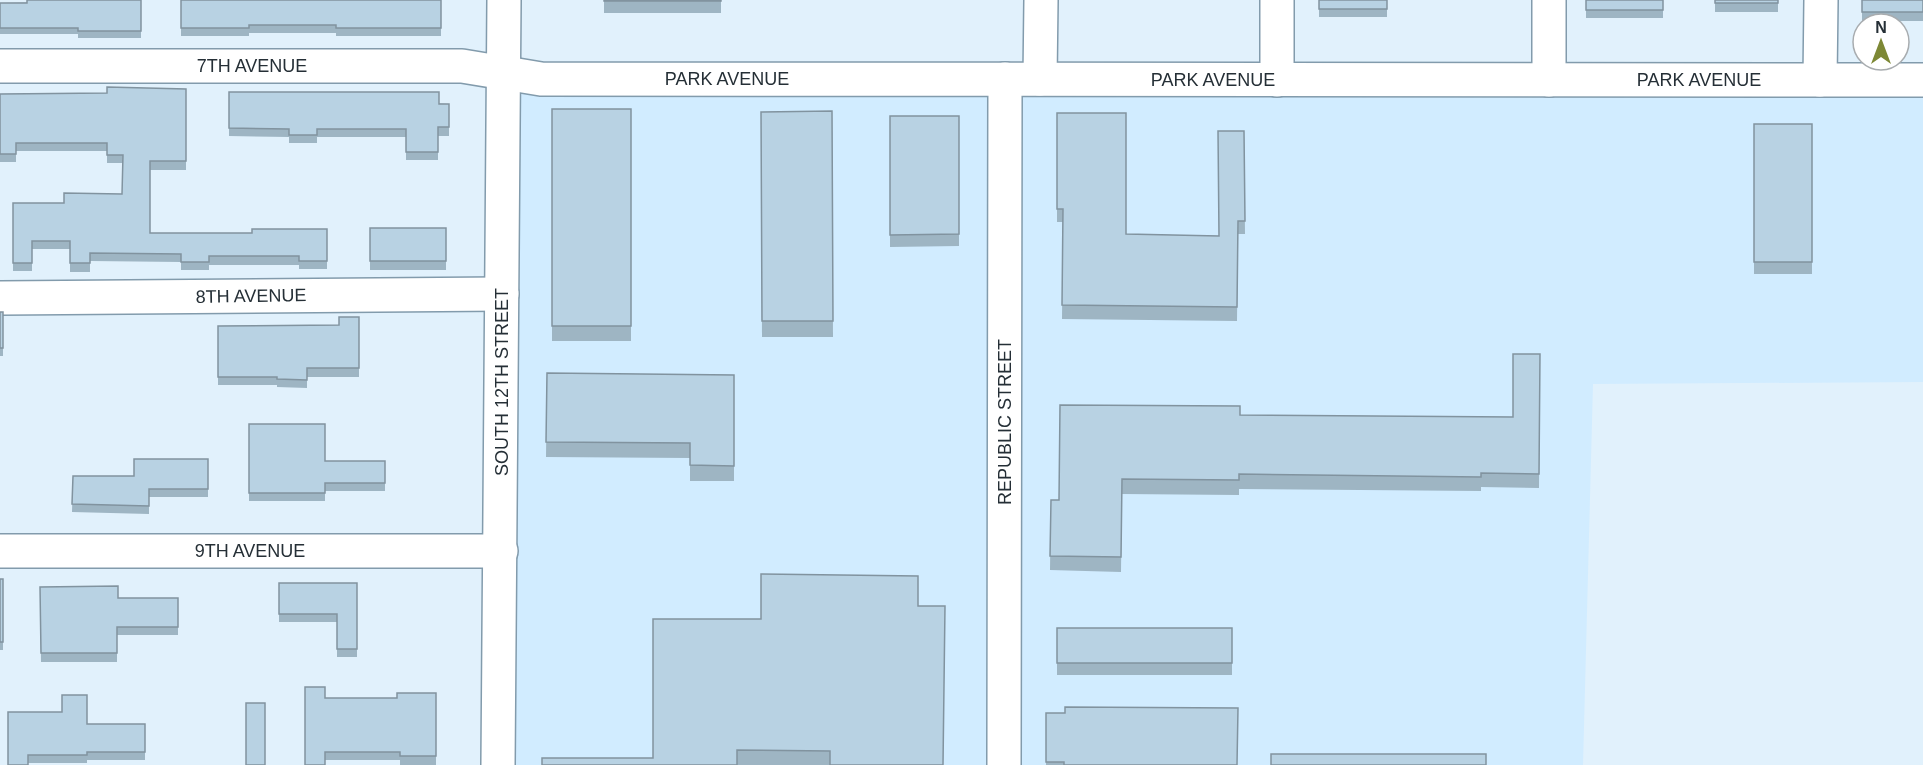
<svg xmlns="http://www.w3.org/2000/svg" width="1923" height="765" font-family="Arial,sans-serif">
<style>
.built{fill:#d1ecff}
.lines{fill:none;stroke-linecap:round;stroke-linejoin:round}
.minor-casing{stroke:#829bac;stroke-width:36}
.minor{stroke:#fff;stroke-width:33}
.wall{fill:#9eb5c3}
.building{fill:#b8d2e3;stroke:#81939f;stroke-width:1.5}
.labels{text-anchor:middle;stroke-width:4.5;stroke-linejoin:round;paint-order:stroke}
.street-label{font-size:18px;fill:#252f36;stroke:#fff}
</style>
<rect width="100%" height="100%" fill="#e1f1fc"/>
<polygon class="built" points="514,94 1923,98 1923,382 1593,384 1583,765 512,765"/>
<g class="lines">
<g class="minor-casing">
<g id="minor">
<polyline points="0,66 462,66 541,79 1923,80"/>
<polyline points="1040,79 1041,0"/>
<polyline points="1277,80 1277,0"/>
<polyline points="1549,80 1549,0"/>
<polyline points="1820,80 1821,0"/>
<polyline points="0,298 502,294"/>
<polyline points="0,551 501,551"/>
<polyline points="498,765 504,0"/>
<polyline points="1004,765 1005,79"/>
</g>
</g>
<use href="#minor" class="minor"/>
</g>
<g class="wall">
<polygon points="141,0 141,38 78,38 78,34 0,34 0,3"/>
<polygon points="181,0 441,0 441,36 336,36 336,33 249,33 249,36 181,36"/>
<rect x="604" y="0" width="117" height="13"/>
<rect x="1319" y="0" width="68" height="17"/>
<rect x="1586" y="0" width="77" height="18"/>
<rect x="1715" y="0" width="63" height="12"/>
<rect x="1862" y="0" width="61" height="21"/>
<polygon points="186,89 186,170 150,170 150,233 252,233 327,229 327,269 299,269 299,265 209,265 209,270 181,270 181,262 90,261 90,272 70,272 70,249 32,249 32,271 13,271 13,203 64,203 122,194 123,163 107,163 107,151 16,151 16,162 0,162 0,94 107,93"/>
<polygon points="229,92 449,104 449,136 438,136 438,160 406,160 406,137 317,137 317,143 289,143 289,137 229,136"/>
<rect x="552" y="109" width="79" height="232"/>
<polygon points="832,111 833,337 762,337 761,112"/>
<polygon points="1057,113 1126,234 1219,236 1244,131 1245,234 1238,234 1237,321 1062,319 1063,222 1057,222"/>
<polygon points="890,116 959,116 959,246 890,247"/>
<rect x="1754" y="124" width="58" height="150"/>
<rect x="370" y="228" width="76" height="42"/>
<rect x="0" y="312" width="3" height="44"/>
<polygon points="359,317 359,377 307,377 307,388 277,387 277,385 218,385 218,326 339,325"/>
<polygon points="1540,354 1539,488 1481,487 1481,491 1239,489 1239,495 1122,494 1121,572 1050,570 1051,500 1059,500 1240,415 1513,417"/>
<polygon points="547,373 734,375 734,481 690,481 690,458 546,457"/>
<polygon points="249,424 325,461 385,461 385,491 325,491 325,501 249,501"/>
<polygon points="208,459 208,497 149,497 149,514 72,512 73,476 134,476"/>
<rect x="0" y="579" width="3" height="71"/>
<polygon points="279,583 357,583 357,657 337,657 337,622 279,622"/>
<polygon points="40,587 118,598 178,598 178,635 117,635 117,662 41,662"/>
<polygon points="918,606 943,765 542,765 653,758"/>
<rect x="1057" y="628" width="175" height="47"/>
<polygon points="436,693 436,765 400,765 400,760 325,760 325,698 397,698"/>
<polygon points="62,712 87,724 145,724 145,760 87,760 87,763 28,763 8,765"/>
<polygon points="1046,713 1238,765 1046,765"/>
</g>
<g class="building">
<polygon points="27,0 141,0 141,31 78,31 78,28 0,28 0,3 27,3"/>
<polygon points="181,0 441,0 441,28 336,28 336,25 249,25 249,28 181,28"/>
<rect x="604" y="0" width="117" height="1"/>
<rect x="1319" y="0" width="68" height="9"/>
<rect x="1586" y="0" width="77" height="10"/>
<rect x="1715" y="0" width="63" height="3"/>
<rect x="1862" y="0" width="61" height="12"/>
<polygon points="107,87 186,89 186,161 150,161 150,233 252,233 252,229 327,229 327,261 299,261 299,256 209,256 209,262 181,262 181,254 90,253 90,263 70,263 70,241 32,241 32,263 13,263 13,203 64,203 64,193 122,194 123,155 107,155 107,143 16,143 16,154 0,154 0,94 107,93"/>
<polygon points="229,92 439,92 439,104 449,104 449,127 438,127 438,152 406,152 406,129 317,129 317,135 289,135 289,129 229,128"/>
<rect x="552" y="109" width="79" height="217"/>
<polygon points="832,111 833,321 762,321 761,112"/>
<polygon points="1057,113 1126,113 1126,234 1219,236 1218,131 1244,131 1245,221 1238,221 1237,307 1062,305 1063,209 1057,209"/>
<polygon points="890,116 959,116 959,234 890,235"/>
<rect x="1754" y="124" width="58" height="138"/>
<rect x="370" y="228" width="76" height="33"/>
<rect x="0" y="312" width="3" height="36"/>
<polygon points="339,317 359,317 359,368 307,368 307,380 277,379 277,377 218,377 218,326 339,325"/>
<polygon points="1513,354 1540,354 1539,474 1481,473 1481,477 1239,474 1239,480 1122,479 1121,557 1050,556 1051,500 1059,500 1060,405 1240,406 1240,415 1513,417"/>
<polygon points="547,373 734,375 734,466 690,465 690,443 546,442"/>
<polygon points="249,424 325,424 325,461 385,461 385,483 325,483 325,493 249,493"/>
<polygon points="134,459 208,459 208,489 149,489 149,506 72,504 73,476 134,476"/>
<polygon points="761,574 918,576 918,606 945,606 943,765 830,765 830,751 737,750 737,765 542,765 542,758 653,758 653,619 761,619"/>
<rect x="0" y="579" width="3" height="63"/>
<polygon points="279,583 357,583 357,649 337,649 337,614 279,614"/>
<polygon points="118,586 118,598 178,598 178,627 117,627 117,653 41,653 40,587"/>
<rect x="1057" y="628" width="175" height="35"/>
<polygon points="305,687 325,687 325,698 397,698 397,693 436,693 436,756 400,756 400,752 325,752 325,765 305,765"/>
<polygon points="62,695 87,695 87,724 145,724 145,752 87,752 87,755 28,755 28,765 8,765 8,712 62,712"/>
<rect x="246" y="703" width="19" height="62"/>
<polygon points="1065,707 1238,708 1237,765 1064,765 1064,762 1046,762 1046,713 1065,713"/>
<rect x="1271" y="754" width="215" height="11"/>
</g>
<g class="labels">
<g class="street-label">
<text x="252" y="72">7TH AVENUE</text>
<text x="727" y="85">PARK AVENUE</text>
<text x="1213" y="86">PARK AVENUE</text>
<text x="1699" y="86">PARK AVENUE</text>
<text transform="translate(251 296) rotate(-1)" y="6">8TH AVENUE</text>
<text transform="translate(502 382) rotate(-90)" y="6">SOUTH 12TH STREET</text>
<text transform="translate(1005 422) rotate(-90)" y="6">REPUBLIC STREET</text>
<text x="250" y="557">9TH AVENUE</text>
</g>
</g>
<g transform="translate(1881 42)"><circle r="28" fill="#ffffff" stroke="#a8acaf" stroke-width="1.5"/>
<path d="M0-4.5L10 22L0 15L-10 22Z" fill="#7d8835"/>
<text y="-9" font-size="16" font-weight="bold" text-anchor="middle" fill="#252f36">N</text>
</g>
</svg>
